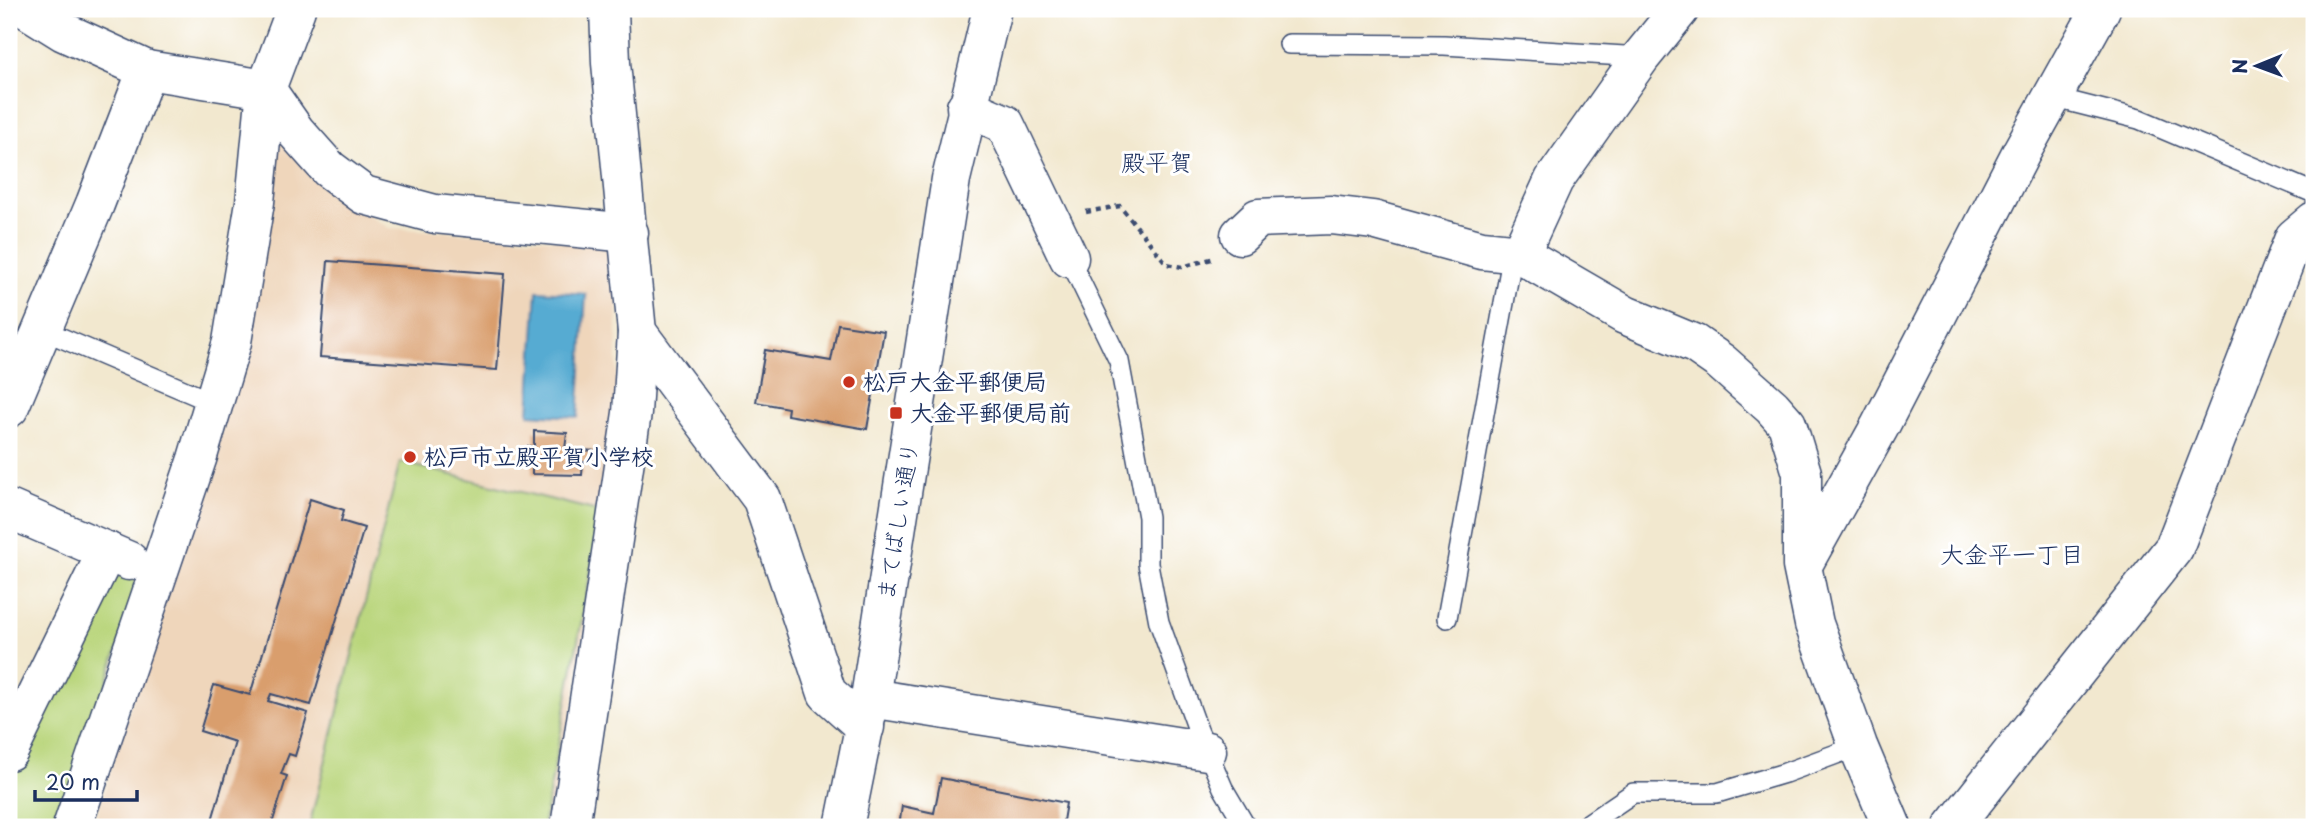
<svg xmlns="http://www.w3.org/2000/svg" width="2323" height="836" font-family="'Playpen Sans','Klee One',sans-serif">
<style>
.built{fill:#efd6bb}
.green{fill:#b9d57b;stroke:#6a826c;stroke-width:2}
.water{fill:#56abd2;stroke:#386d98;stroke-width:2}
.building{fill:#d99e6d}
.lines{fill:none;stroke-linecap:round;stroke-linejoin:round}
.service-casing{stroke:#3b4b6f;stroke-width:22}
.minor-casing{stroke:#3b4b6f;stroke-width:41}
.tertiary-casing{stroke:#3b4b6f;stroke-width:41}
.path{stroke:#3b4b6f;stroke-width:4.5;stroke-dasharray:5 5;stroke-linecap:butt}
.service{stroke:#fff;stroke-width:19}
.minor{stroke:#fff;stroke-width:38}
.tertiary{stroke:#fff;stroke-width:38}
.poi-dot{fill:#c8321e;stroke:#fff;stroke-width:2.5}
.labels{text-anchor:middle;stroke-width:6;stroke-linejoin:round;paint-order:stroke}
.poi-label{font-size:23px;font-weight:bold;fill:#1b2f5e;stroke:#fff;text-anchor:start}
.street-label{font-size:23px;fill:#1b2f5e;stroke:#fff}
.neighbourhood-label{font-size:24px;fill:#1b2f5e;stroke:#fff}
</style>
<rect width="100%" height="100%" fill="#fff"/>
<filter id="ink" filterUnits="userSpaceOnUse"><feTurbulence type="fractalNoise" baseFrequency=".0143" numOctaves="2"/><feDisplacementMap in="SourceGraphic" scale="14" xChannelSelector="R" yChannelSelector="G"/><feConvolveMatrix kernelMatrix="1 2 1 2 8 2 1 2 1" color-interpolation-filters="sRGB"/></filter>
<filter id="wash" filterUnits="userSpaceOnUse"><feTurbulence type="fractalNoise" baseFrequency=".00686" numOctaves="4" result="noise"/><feDisplacementMap in="SourceGraphic" scale="28" xChannelSelector="R" yChannelSelector="G"/><feGaussianBlur stdDeviation="1.57" result="paint"/><feColorMatrix in="noise" values="0 0 0 0 0 0 0 0 0 0 0 0 0 0 0 0 0 1.4 0 .05"/><feComposite in="paint" operator="in"/></filter>
<g filter="url(#wash)">
<rect width="100%" height="100%" fill="#f2e8cf"/>
<polygon class="built" points="277,124 347,202 389,228 602,243 617,263 617,415 554,827 93,827 166,590"/>
<g class="green">
<polygon points="400,462 602,512 543,827 309,827"/>
<polygon points="126,575 139,582 61,827 9,827 9,777 20,748 104,577"/>
</g>
<polygon class="water" points="537,291 586,294 578,417 529,414"/>
<g id="blocks">
<g class="building">
<polygon points="328,261 505,274 497,370 320,357"/>
<polygon points="838,324 884,331 867,429 787,415 788,408 756,402 765,350 831,361"/>
<polygon points="534,431 567,433 565,449 596,451 595,462 583,462 582,475 532,474 532,459 527,458 528,446 534,447"/>
<polygon points="310,499 344,510 341,521 364,528 311,705 271,694 268,701 308,713 295,756 289,754 281,774 287,776 271,827 210,827 235,742 200,731 214,685 250,695"/>
<polygon points="941,778 1066,803 1062,827 899,827 902,806 934,813"/>
</g>
</g>
</g>
<g filter="url(#ink)">
<use href="#blocks" fill-opacity="0" stroke="#3b4b6f" stroke-width="2"/>
<g class="lines">
<g class="service-casing">
<g id="service">
<polyline points="1289,44 1444,45 1641,57"/>
<polyline points="2052,97 2139,119 2314,193"/>
<polyline points="1069,258 1119,361 1148,517 1148,564 1159,622 1198,730 1223,788 1246,827"/>
<polyline points="43,330 214,403"/>
<polyline points="1447,618 1513,253"/>
<polyline points="1583,827 1633,793 1717,793 1785,773 1858,746"/>
</g>
</g>
<g class="minor-casing">
<g id="minor">
<polyline points="27,9 64,32 147,70 266,89 296,132 329,169 364,195 435,214 629,233"/>
<polyline points="966,107 1005,124 1069,258"/>
<polyline points="1240,235 1258,218 1331,215 1373,220 1482,250 1520,254 1625,315 1695,344 1721,362 1772,407 1787,424 1802,473 1802,566 1814,624 1858,746 1892,827"/>
<polyline points="1520,254 1554,180 1641,57 1680,9"/>
<polyline points="637,332 762,499 827,693 865,727"/>
<polyline points="9,408 95,204 147,70"/>
<polyline points="9,509 129,561"/>
<polyline points="1805,561 1880,426 2022,151 2101,9"/>
<polyline points="870,698 1207,751"/>
<polyline points="9,751 107,551"/>
<polyline points="72,827 197,459 232,342 255,202 266,89 296,9"/>
<polyline points="570,827 632,413 637,332 611,63 609,9"/>
<polyline points="1953,827 2174,548 2294,238 2314,221"/>
</g>
</g>
<g class="tertiary-casing">
<polyline id="tertiary" points="844,827 870,698 951,179 992,9"/>
</g>
<polyline class="path" points="1086,212 1120,206 1167,264 1182,267 1215,258"/>
<use href="#service" class="service"/>
<use href="#minor" class="minor"/>
<use href="#tertiary" class="tertiary"/>
</g>
</g>
<g class="poi-dot">
<circle cx="849" cy="382" r="7"/>
<rect x="889" y="406" width="14" height="14" rx="3.5"/>
<circle cx="410" cy="457" r="7"/>
</g>
<g class="labels">
<g class="poi-label">
<text x="863" y="390">松戸大金平郵便局</text>
<text x="910" y="421">大金平郵便局前</text>
<text x="424" y="465">松戸市立殿平賀小学校</text>
</g>
<g class="street-label">
<text transform="translate(898 521) rotate(-81)" y="8">まてばしい通り</text>
</g>
<g class="neighbourhood-label">
<text x="1157" y="171">殿平賀</text>
<text x="2012" y="563">大金平一丁目</text>
</g>
</g>
<rect width="2323" height="836" fill="none" stroke="#fff" stroke-width="35"/>
<g transform="translate(2257 66) rotate(269)" stroke="#ffffff" stroke-width="5" paint-order="stroke">
<path d="M0-5L12 26L0 18L-12 26Z" fill="#1b2f5e"/>
<text y="-10" font-size="19" font-weight="bold" text-anchor="middle" fill="#1b2f5e">N</text>
</g>
<path d="M35 790v10h102v-10" fill="none" stroke="#1b2f5e" stroke-width="3.5"/>
<text x="46" y="790" font-size="21" fill="#1b2f5e" stroke="#ffffff" stroke-width="5" paint-order="stroke">20 m</text>
</svg>
